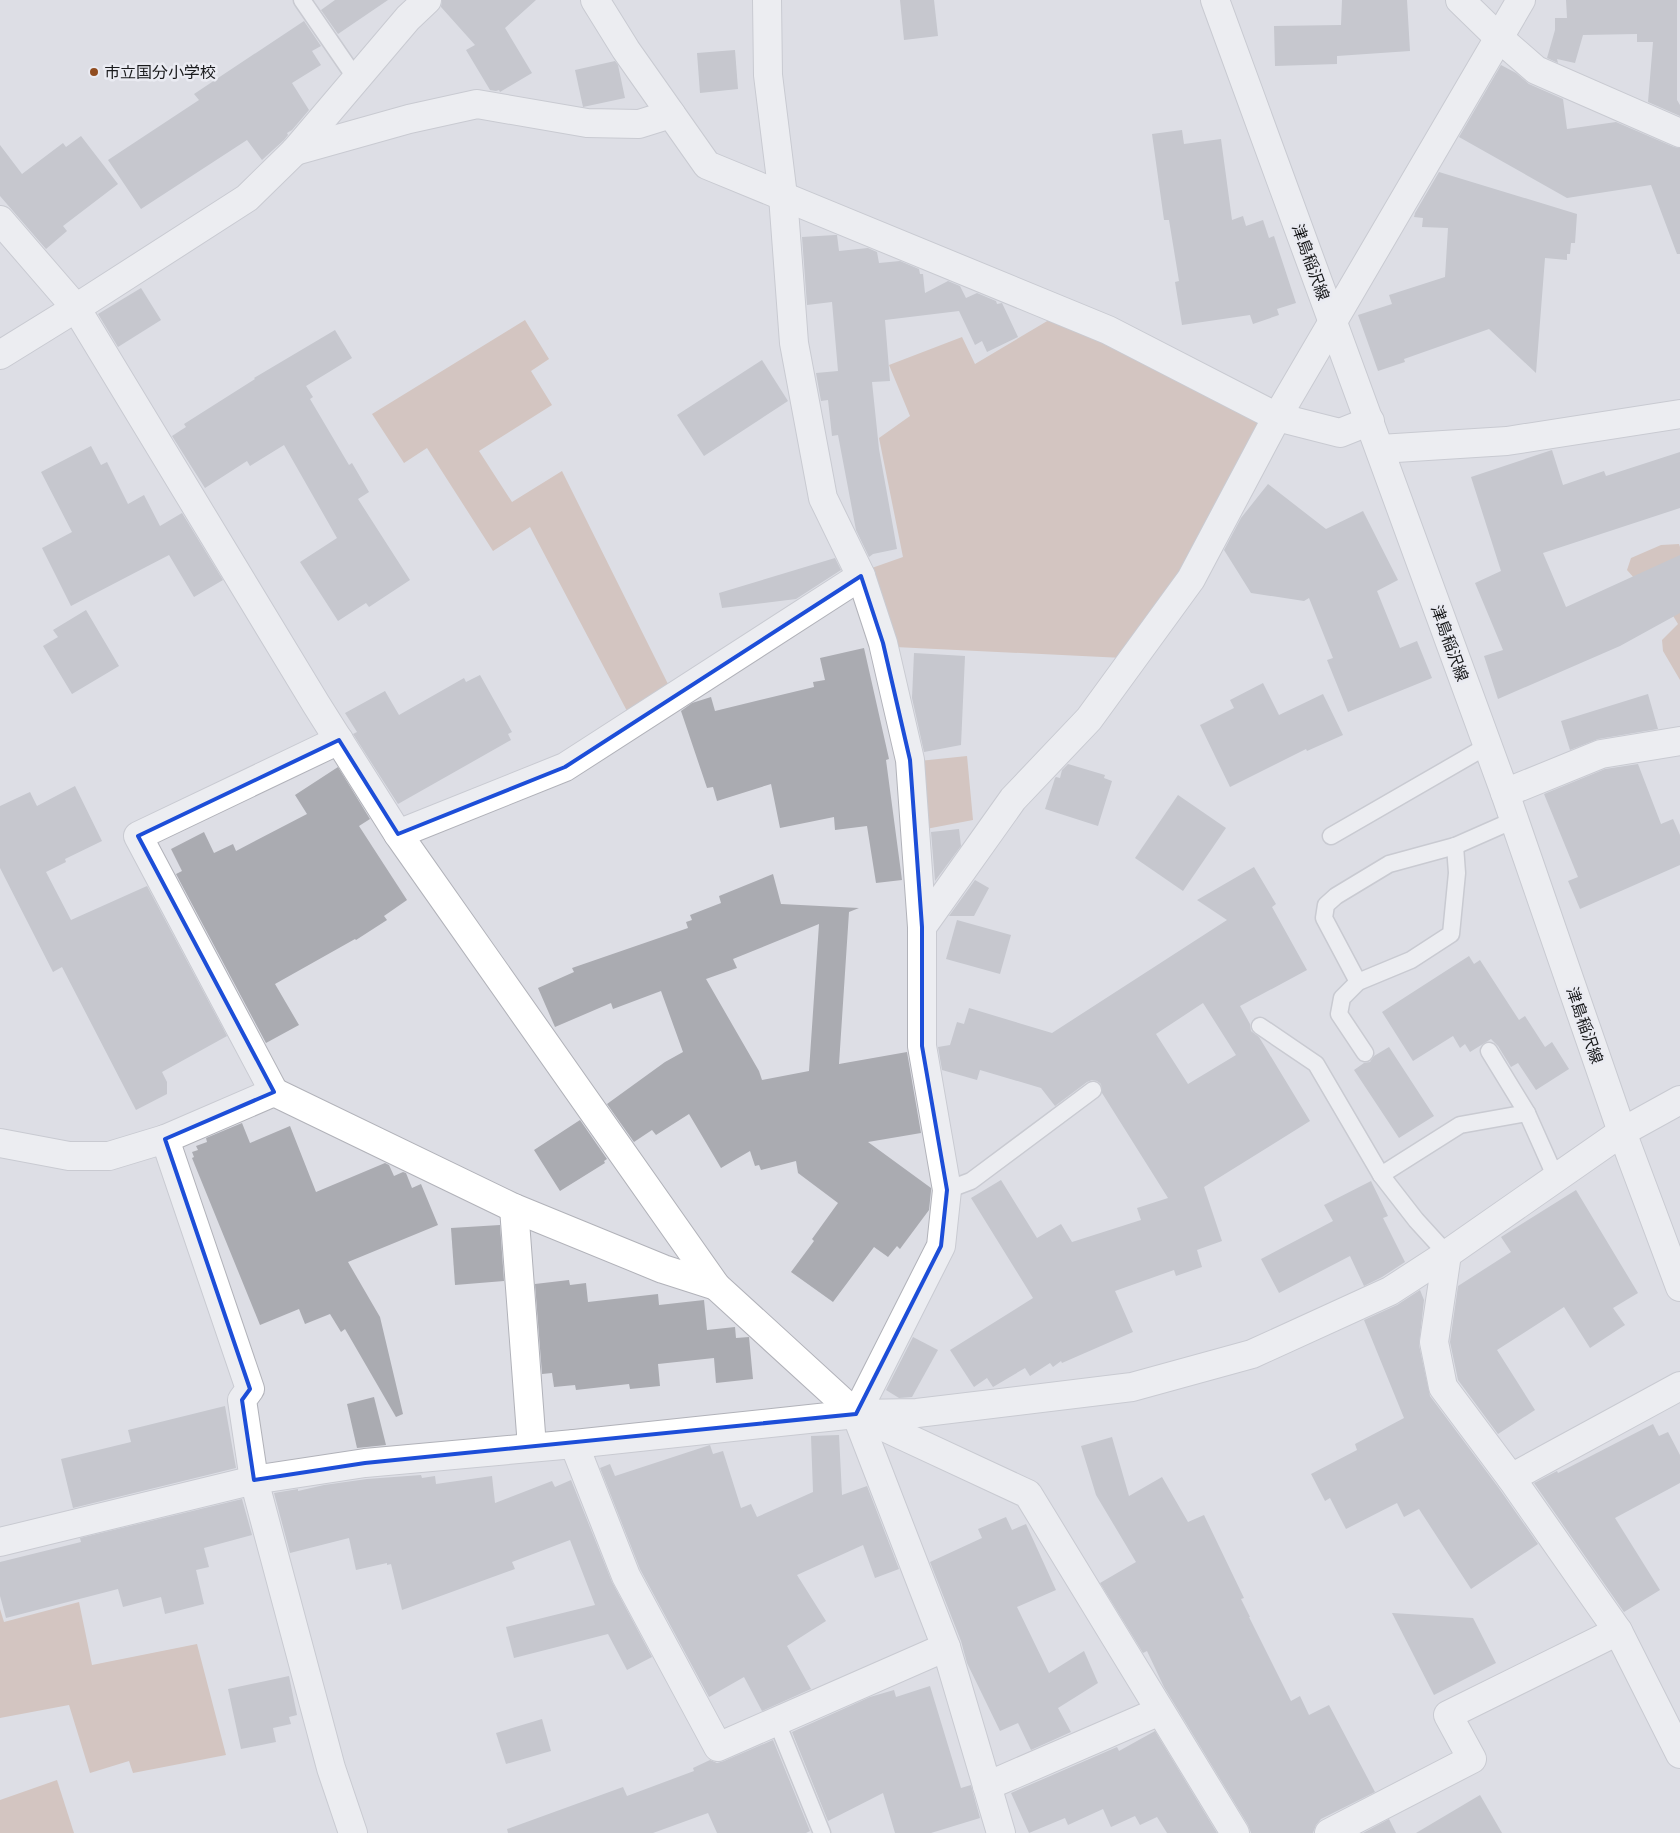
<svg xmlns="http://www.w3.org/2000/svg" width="1680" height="1833" font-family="Karla,'Noto Sans JP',sans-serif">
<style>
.green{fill:#c8a794}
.building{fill:#aaabb1;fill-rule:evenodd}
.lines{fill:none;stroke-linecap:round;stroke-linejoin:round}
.lane-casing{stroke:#b1b2b9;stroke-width:19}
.street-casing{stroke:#b1b2b9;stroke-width:30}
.secondary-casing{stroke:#b1b2b9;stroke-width:30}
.lane{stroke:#fff;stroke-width:16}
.street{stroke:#fff;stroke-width:28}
.secondary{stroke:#fff;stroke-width:28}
.marked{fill:none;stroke:#1d4ed8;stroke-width:4;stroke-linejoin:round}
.poi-dot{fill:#904c1f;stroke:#eaebf2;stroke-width:2}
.labels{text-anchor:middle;stroke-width:5;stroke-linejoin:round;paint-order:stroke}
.poi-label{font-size:16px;fill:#191a1c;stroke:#eaebf2;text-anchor:start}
.street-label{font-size:16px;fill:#191a1c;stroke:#eaebf2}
</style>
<rect width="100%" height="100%" fill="#dddee5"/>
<g class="green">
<polygon points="1054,317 1263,424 1179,585 1123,658 895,647 869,569 903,557 879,438 910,416 889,365 962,337 975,364"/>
<polygon points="525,320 549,359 531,371 552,405 479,451 512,502 562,471 669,686 627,711 530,527 493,551 427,448 404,463 372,414"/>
<polygon points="1679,544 1680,547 1680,680 1663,651 1662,640 1678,624 1650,578 1635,579 1627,570 1631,558 1661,545"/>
<polygon points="967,756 973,820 926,829 919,761"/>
<polygon points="79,1602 92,1665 197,1644 226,1755 133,1773 129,1761 90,1773 69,1705 0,1718 0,1609 4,1622"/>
<polygon points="57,1780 74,1833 0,1833 0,1800"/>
</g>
<g class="building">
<polygon points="335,0 388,0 338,34 321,10"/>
<polygon points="442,0 536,0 505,28 532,73 500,92 499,90 496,91 490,90 466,50 475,45 441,7"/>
<polygon points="900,0 934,0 938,36 904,40"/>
<polygon points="1342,0 1407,0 1410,51 1337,56 1337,64 1275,66 1274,26 1341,25"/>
<polygon points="1566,0 1677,0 1677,100 1680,105 1680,116 1648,102 1653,42 1637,42 1637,34 1583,35 1575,63 1557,59 1558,63 1547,58 1555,30 1555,18 1567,18"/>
<polygon points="304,21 321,46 312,51 321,65 292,83 309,110 292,130 287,133 288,135 284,140 262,160 247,140 141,209 108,160 199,100 194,94"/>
<polygon points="735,50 738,89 700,93 697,53"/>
<polygon points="615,61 618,65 625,98 583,107 575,70"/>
<polygon points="1501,65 1516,73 1529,84 1563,99 1567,129 1616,122 1674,147 1680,148 1680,254 1677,254 1651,185 1567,198 1459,137"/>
<polygon points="1182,130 1184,144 1221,139 1232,220 1243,216 1246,226 1263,220 1269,238 1274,236 1296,303 1277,309 1279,315 1253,324 1250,315 1182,325 1175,282 1179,281 1169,220 1164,220 1152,134"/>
<polygon points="81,136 118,184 63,226 67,231 46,249 0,196 0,145 22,174 63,143 66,147"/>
<polygon points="1439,172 1577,214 1575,243 1571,243 1570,254 1567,254 1567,260 1545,258 1536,373 1489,329 1404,359 1405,362 1378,371 1358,315 1392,304 1389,295 1445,277 1448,228 1422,227 1423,218 1414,217 1415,213"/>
<polygon points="835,235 837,235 839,251 868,248 877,252 879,263 900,261 919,269 920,274 923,274 925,293 948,281 960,286 966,298 977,293 996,301 997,304 1002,303 1018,337 987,352 982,341 975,345 959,311 885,320 890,381 872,382 879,449 897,549 873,554 869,557 856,530 838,435 832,436 828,400 821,401 816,373 838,371 832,302 807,305 802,237"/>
<polygon points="141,288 161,320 118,347 98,314"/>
<polygon points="335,330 352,358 306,386 313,397 310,399 349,465 352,463 369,492 358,499 410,580 369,607 366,603 338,621 300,562 337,538 284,445 250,466 247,461 205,488 172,436 186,427 184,424 255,379 254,378"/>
<polygon points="762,360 788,401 704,456 677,415"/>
<polygon points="91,446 101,465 107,462 128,504 144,495 160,526 182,513 223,580 194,597 169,555 71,606 42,548 72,532 41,472"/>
<polygon points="1552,450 1563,485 1604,471 1606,476 1680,452 1680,508 1543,553 1566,607 1680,555 1680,613 1620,646 1498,699 1484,656 1503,650 1475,583 1501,571 1471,477"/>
<polygon points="1268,484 1326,529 1363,511 1398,580 1377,591 1400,648 1417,641 1432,678 1348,712 1327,660 1333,658 1309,598 1304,601 1251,593 1224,550 1241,518"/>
<polygon points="835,558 841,570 796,599 722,608 719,593"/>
<polygon points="86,610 119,666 72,694 43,646 58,637 53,630"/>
<polygon points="864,648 889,759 886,760 902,880 876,883 867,826 835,830 834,817 780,828 771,784 717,801 713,787 707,788 681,711 692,703 711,697 715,711 814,687 813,682 825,680 820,658"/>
<polygon points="914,653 965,656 961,745 924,752 912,698"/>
<polygon points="480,675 512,732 508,734 511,740 398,804 353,734 357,732 345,713 385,691 399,715 464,678 466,682"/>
<polygon points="1263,683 1279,715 1323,694 1343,735 1307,751 1306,749 1230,787 1200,725 1234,708 1230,700"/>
<polygon points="1648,694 1658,729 1598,739 1570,750 1561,721"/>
<polygon points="1068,764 1105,775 1104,778 1112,781 1098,826 1045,809 1055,778 1056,777 1060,778 1062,770"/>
<polygon points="1638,764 1661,824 1673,819 1680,835 1680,865 1580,909 1568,881 1578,877 1544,794 1605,769"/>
<polygon points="338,767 370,819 359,826 407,900 384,916 387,920 356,940 355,939 275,984 299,1025 266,1043 176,874 182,871 171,849 204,832 214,853 233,844 236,851 307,814 295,795"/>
<polygon points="75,786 102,841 65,859 66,862 46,872 71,920 147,886 227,1036 162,1072 167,1082 167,1094 136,1110 62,967 53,972 0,868 0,806 30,792 37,806"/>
<polygon points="1178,795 1226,828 1183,891 1135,858"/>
<polygon points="959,829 961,846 935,881 931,832"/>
<path d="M1254,867L1276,904L1272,907L1307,970L1240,1006L1250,1024L1251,1031L1259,1037L1310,1121L1204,1187L1222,1241L1197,1250L1202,1267L1176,1276L1174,1270L1115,1291L1133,1332L1062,1363L1061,1361L1053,1367L1050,1363L1030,1376L1025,1368L993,1387L987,1378L974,1387L950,1350L1033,1298L971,1198L1001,1180L1037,1238L1061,1224L1072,1242L1141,1220L1137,1208L1168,1198L1102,1093L1101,1084L1097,1081L1092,1080L1087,1082L1055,1106L1041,1088L980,1070L977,1080L942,1070L938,1047L950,1045L957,1022L964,1024L969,1008L1052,1033L1227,920L1197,900ZM1203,1003L1236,1055L1188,1084L1156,1034Z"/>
<path d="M773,874L781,904L859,908L849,912L839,1064L907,1052L921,1133L868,1142L931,1188V1191L929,1210L900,1249L897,1246L888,1257L874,1247L833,1302L791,1272L814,1241L812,1239L838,1203L798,1173L796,1161L761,1170L759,1165L755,1166L750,1151L721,1168L689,1114L656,1135L652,1130L634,1142L607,1104L665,1062L683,1052L661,991L613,1009L611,1003L555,1027L538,988L574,972L572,968L688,928L686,922L692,920L690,915L721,903L719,896ZM819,924L809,1071L762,1080L759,1071L706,979L737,968L733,959Z"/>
<polygon points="975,880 989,888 974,916 949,916"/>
<polygon points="957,920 1011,935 1000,974 946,959"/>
<polygon points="1469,956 1474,964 1480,960 1519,1020 1525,1016 1545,1047 1552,1042 1569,1069 1536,1090 1518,1063 1511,1067 1498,1046 1491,1039 1470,1052 1465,1044 1460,1048 1453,1036 1413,1061 1382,1012"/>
<polygon points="1389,1047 1434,1116 1399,1138 1354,1070 1364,1063 1370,1062 1374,1056"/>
<polygon points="580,1120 607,1159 604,1161 605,1163 560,1191 534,1150"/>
<polygon points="242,1123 250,1143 290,1126 316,1192 385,1163 389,1165 394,1176 403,1172 406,1173 412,1188 421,1184 438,1225 348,1262 380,1317 403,1414 396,1417 345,1329 341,1332 330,1314 305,1324 299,1309 260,1325 192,1158 194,1157 192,1152 198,1150 196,1146 207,1142 206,1138"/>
<polygon points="1371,1181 1388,1216 1383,1218 1405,1262 1382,1277 1364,1286 1350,1256 1279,1293 1261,1259 1333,1221 1324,1205"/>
<polygon points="1576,1190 1638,1293 1613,1308 1625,1325 1590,1348 1564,1307 1497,1350 1535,1410 1498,1434 1458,1380 1450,1342 1458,1286 1511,1252 1501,1237"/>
<polygon points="500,1225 504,1281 455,1285 451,1228"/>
<polygon points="569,1280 570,1285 586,1283 588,1302 658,1294 659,1305 704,1300 707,1330 735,1327 736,1338 749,1337 753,1379 716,1383 714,1358 658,1364 660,1386 630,1389 629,1384 576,1390 575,1385 554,1387 552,1373 542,1374 535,1284"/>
<polygon points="1420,1290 1424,1300 1419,1345 1430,1396 1498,1487 1538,1544 1471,1589 1419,1509 1404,1517 1397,1503 1346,1529 1330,1498 1325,1501 1311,1474 1357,1450 1355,1444 1404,1418 1364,1320 1397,1305"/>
<polygon points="913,1337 938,1350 912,1397 899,1398 886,1390"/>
<polygon points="374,1397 386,1445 357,1448 347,1404"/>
<polygon points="225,1406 236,1468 73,1508 61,1459 131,1442 128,1430"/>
<polygon points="1653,1424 1659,1436 1668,1432 1680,1455 1680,1483 1615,1518 1660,1590 1624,1612 1534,1483 1557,1471 1558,1473"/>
<polygon points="839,1435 842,1495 867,1486 899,1569 875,1578 863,1545 797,1575 826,1621 787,1646 811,1689 762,1711 744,1677 709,1697 640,1569 600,1468 610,1464 615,1476 710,1445 713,1454 723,1451 741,1508 751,1504 757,1517 813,1492 811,1436"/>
<polygon points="1112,1437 1129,1496 1162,1477 1188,1522 1204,1515 1244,1598 1241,1599 1250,1617 1249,1617 1291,1701 1300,1696 1309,1715 1329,1705 1375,1792 1321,1819 1316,1825 1313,1833 1251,1833 1248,1825 1164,1687 1147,1651 1143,1653 1100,1583 1136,1562 1096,1495 1081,1446"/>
<polygon points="421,1475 422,1478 435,1476 436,1484 492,1476 495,1503 552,1481 555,1487 571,1480 612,1582 652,1657 627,1670 608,1634 514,1658 506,1627 595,1605 570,1540 512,1562 515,1569 402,1610 391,1564 387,1565 387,1563 356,1570 349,1538 290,1553 274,1493 298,1489 298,1491 324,1485 367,1479"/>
<polygon points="242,1499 252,1535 204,1548 209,1567 196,1570 204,1604 165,1614 161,1597 123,1607 118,1589 6,1618 0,1596 0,1562 81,1542 80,1538"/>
<polygon points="1006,1517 1012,1530 1026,1524 1056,1590 1017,1607 1049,1673 1084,1651 1098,1683 1058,1708 1071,1732 1031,1750 1018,1723 1000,1731 967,1663 961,1641 930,1562 982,1538 978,1529"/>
<polygon points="1392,1613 1473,1618 1496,1663 1434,1695"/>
<polygon points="289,1676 297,1715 289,1717 291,1724 273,1728 276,1742 241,1749 228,1689"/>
<polygon points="930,1686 961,1788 971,1785 980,1818 931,1833 895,1833 883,1793 828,1821 792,1732 870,1697 894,1690 896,1697"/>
<polygon points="542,1719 551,1751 506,1764 496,1733"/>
<polygon points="1155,1731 1217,1833 1167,1833 1157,1817 1140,1825 1135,1816 1111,1827 1103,1809 1068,1825 1065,1818 1029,1833 1011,1793 1117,1747 1119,1751"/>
<polygon points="773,1740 810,1831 806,1833 717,1833 708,1813 653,1833 508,1833 507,1829 623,1787 627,1796 694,1771 693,1768 710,1760 717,1763 724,1761"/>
<polygon points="1480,1795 1502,1833 1416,1833"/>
<polygon points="1389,1819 1396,1833 1363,1833"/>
</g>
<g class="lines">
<g class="lane-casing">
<g id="lane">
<polyline points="302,0 357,80"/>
<polyline points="1331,836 1487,746"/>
<polyline points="1358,982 1324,918 1326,905 1336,896 1389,864 1455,846 1514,820"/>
<polyline points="1260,1026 1316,1064 1381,1175 1416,1220 1447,1254"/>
<polyline points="1489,1051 1527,1113 1556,1178"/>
<polyline points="1365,1053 1339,1014 1342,998 1358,982 1411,960 1451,934 1457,873 1455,846"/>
<polyline points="1381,1175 1460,1125 1527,1113"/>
<polyline points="947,1190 971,1181 1093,1090"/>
<polyline points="776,1720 822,1833"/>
</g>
</g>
<g class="street-casing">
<g id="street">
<polyline points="595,0 626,50 707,165 1108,330 1277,417 1340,433 1370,421"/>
<polyline points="767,0 768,75 783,196 794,343 823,498 861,576 883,643 910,760 922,927 922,1046 947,1190 941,1246 856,1414 946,1647 1001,1833"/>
<polyline points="1460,0 1498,37 1536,70 1680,133"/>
<polyline points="295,151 409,119 477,104 587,123 639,124 671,114"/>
<polyline points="0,220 76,308 316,704 398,834 716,1286 856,1414 1028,1494 1235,1833"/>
<polyline points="0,355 76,308 247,198 295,151 408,18 427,0"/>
<polyline points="1380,449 1507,441 1680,414"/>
<polyline points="1505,793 1601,754 1680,741"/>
<polyline points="398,834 565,767 861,576"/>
<polyline points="922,927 1013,799 1089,719 1191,579 1277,417 1521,0"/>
<polyline points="274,1092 138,836 339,740"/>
<polyline points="165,1139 250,1389 242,1400 254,1480 331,1768 353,1833"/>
<polyline points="0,1143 69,1156 109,1156 165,1139 274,1092 514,1208 663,1269 716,1286"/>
<polyline points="514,1208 532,1447"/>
<polyline points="1447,1254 1434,1342 1443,1387 1511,1478 1618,1631"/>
<polyline points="574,1444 626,1576 718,1747 946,1647"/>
<polyline points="1511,1478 1680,1386"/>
<polyline points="0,1542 254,1480 365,1463 574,1444 856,1414 917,1413 1132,1387 1252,1354 1390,1291 1447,1254 1622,1132 1680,1100"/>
<polyline points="987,1786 1160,1711"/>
<polyline points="1329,1833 1472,1759 1448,1715 1618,1631 1680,1754"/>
</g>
</g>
<g class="secondary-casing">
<polyline id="secondary" points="1215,0 1505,793 1622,1132 1680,1287"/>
</g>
<use href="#lane" class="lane"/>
<use href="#street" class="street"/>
<use href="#secondary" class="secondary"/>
</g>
<path d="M0 0H1680V1833H0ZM861,576L883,643L910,760L922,927V1046L947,1190L941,1246L856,1414L365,1463L254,1480L242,1400L250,1389L165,1139L274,1092L138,836L339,740L398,834L565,767Z" fill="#dddee5" fill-opacity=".55" fill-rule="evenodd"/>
<path class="marked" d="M861,576L883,643L910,760L922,927V1046L947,1190L941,1246L856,1414L365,1463L254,1480L242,1400L250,1389L165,1139L274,1092L138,836L339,740L398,834L565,767Z"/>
<circle class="poi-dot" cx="94" cy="72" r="5"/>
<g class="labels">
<g class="poi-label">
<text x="104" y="78">市立国分小学校</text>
</g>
<g class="street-label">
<text transform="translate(1311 262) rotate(70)" y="6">津島稲沢線</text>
<text transform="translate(1450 643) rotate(70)" y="6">津島稲沢線</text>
<text transform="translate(1585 1025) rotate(71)" y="6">津島稲沢線</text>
</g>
</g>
</svg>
